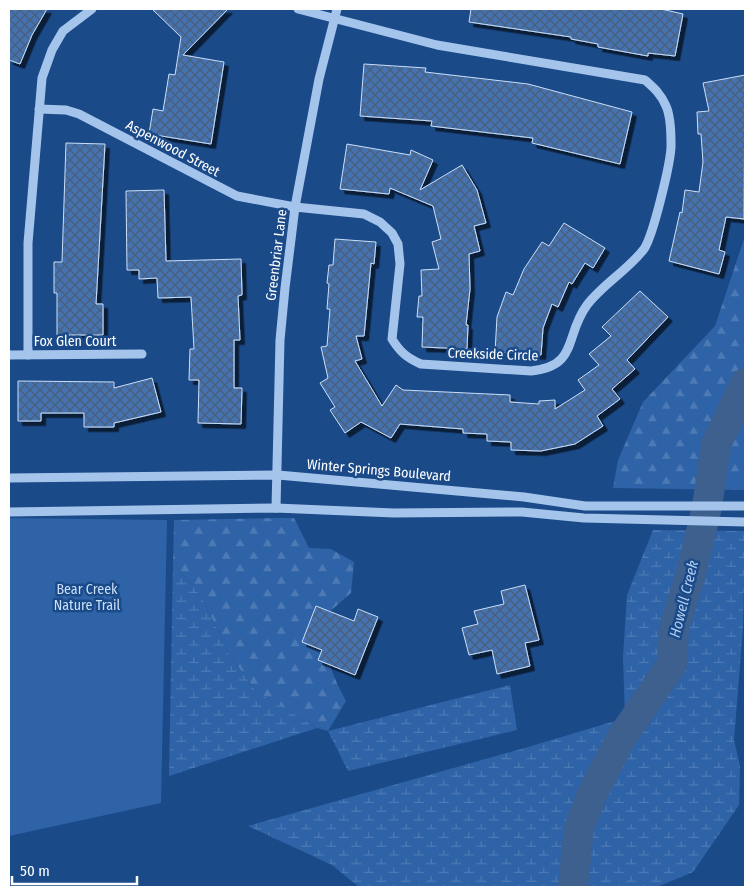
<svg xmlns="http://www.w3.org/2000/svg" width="754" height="896" font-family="'Fira Sans Condensed',sans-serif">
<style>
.forest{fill:url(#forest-firs)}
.wetland{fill:url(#wetland-marsh)}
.green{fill:#2e63a7}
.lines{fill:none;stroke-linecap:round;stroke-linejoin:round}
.river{stroke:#3e608e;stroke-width:30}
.building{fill:url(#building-cross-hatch);stroke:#cadff9;filter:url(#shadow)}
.minor{stroke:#a4c4ec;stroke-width:9}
.labels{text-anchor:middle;stroke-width:5;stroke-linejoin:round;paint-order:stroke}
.street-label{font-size:14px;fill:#fff;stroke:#1b4a89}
.park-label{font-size:14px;fill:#cadff9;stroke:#1b4a89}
.water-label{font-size:15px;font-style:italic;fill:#b0cef4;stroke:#1b4a89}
</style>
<defs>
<pattern id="forest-firs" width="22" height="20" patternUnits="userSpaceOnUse" patternTransform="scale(1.25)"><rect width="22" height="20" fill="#2e63a7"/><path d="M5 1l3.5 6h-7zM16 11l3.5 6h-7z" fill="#4d7ab4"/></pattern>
<pattern id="wetland-marsh" width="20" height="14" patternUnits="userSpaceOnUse" patternTransform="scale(1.25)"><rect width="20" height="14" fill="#2e63a7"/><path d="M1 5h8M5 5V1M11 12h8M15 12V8" fill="none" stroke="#4d7ab4"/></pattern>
<pattern id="building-cross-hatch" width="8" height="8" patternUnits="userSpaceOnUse" patternTransform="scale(1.25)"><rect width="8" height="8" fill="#4473b2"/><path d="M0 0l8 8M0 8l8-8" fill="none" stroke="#485e7a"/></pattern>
<filter id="shadow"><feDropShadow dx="4.5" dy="4.5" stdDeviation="0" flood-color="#0009"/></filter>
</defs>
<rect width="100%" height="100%" fill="#1b4a89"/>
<g class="forest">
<polygon points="745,236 745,490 613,488 618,460 643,402 715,326"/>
<path d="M276,518H294L309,548L331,549L354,562L351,593L327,614C324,653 328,667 346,701L328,731L317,728L257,692L228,653L202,597L173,563L174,520Z"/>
</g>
<g class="wetland">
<polygon points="653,530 745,531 743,627 734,740 740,766 739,805 693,872 657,887 359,887 332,865 248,826 528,747 625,718 623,657 627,595"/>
<polygon points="173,563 202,597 228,653 257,692 317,728 169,776"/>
<polygon points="510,685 517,730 348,771 328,731"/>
</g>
<polygon class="green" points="9,518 167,520 161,803 9,836"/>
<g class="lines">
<polyline class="river" points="573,887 579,828 592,794 622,737 672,664 674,628 691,573 707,507 716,445 745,383"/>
</g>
<g class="building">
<polygon points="9,9 47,9 32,35 20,64 9,60"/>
<polygon points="152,9 228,9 183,55 224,62 211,144 149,134 153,109 163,111 169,74 175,75 181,37"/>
<polygon points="471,9 661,9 683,14 675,56 648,53 648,56 598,47 598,44 571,39 571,37 469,22"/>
<polygon points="364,64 426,68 425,72 528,84 632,112 620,164 532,143 533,138 431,126 432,121 360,116"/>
<polygon points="745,75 744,219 726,217 719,250 725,252 719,274 669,261 680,212 682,213 685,190 699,192 703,162 701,134 698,134 697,112 709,111 703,83"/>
<polygon points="66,143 105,144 96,304 103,304 103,335 57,335 57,293 54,293 54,262 62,262"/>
<polygon points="347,144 410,155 411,150 433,160 420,190 462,165 477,190 486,223 474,226 480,251 469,254 470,289 466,325 468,325 467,349 422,347 423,317 417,317 419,296 422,296 421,270 439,269 432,242 441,239 433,206 390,188 389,194 340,189"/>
<polygon points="164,190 166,261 241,259 242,295 238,296 240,340 234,340 234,388 242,388 241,424 198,423 199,380 189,380 190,349 194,349 191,297 158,298 157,278 139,279 139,270 127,270 126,191"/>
<polygon points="564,223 605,248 593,268 585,263 572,284 569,282 558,307 552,304 543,328 541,355 495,352 497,317 506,292 513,295 524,269 542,242 549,246"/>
<polygon points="335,239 376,242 374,264 371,263 364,336 356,336 362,359 355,361 382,406 396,385 403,390 510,395 510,402 539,404 539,401 555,400 555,409 585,390 578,380 599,365 589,354 611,336 602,327 640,291 668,317 627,360 635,369 612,389 620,399 597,416 603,426 575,444 541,451 511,450 511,442 487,441 487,434 463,433 463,429 400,424 391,438 361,422 345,433 330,410 335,407 320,383 328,378 321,347 327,346 330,309 327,309 329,284 327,283 329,265 333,265"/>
<polygon points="152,378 161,412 114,423 114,427 84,427 84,413 41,413 41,421 18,421 18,381 114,382 114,388"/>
<polygon points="525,585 539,640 525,643 530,666 497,674 492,650 469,655 462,628 478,624 474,611 504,604 501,591"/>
<polygon points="316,606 354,621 358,609 378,617 355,675 318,660 322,650 302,642"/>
</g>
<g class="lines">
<g class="minor">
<path d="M39,109L66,110L79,114L237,196L295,207L364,214L380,222L392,233L398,244L400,264L392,339C400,352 407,358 421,364L531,371C579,366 564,336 587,305C603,284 628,270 644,249C653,236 672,159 671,143C671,132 670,115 666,106C661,94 654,88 645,80L437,45L298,9"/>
<polyline points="9,355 142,354"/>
<polyline points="28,355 28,243 42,78 52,50 63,31 92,9"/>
<polyline points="9,478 278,475 524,497 585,506 745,506"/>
<polyline points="276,508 280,340 285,288 295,207 319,79 337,9"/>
<polyline points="9,512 276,508 394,513 522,512 584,518 745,522"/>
</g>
</g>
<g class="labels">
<g class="street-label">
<text transform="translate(173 148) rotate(28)" y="5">Aspenwood Street</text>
<text transform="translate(276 255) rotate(-83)" y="5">Greenbriar Lane</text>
<text x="75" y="346">Fox Glen Court</text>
<text transform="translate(493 354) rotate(2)" y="5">Creekside Circle</text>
<text transform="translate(379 470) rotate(5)" y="5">Winter Springs Boulevard</text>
</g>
<g class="park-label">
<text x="87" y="594">Bear Creek<tspan x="87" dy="16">Nature Trail</tspan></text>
</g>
<g class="water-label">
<text transform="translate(684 599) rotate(-76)" y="5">Howell Creek</text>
</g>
</g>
<rect width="754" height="896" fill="none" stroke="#ffffff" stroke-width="20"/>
<path d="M12 876v8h125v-8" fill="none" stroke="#ffffff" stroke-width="2.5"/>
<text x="20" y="876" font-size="15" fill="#ffffff" stroke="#1b4a89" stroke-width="4" paint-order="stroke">50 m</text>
</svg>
